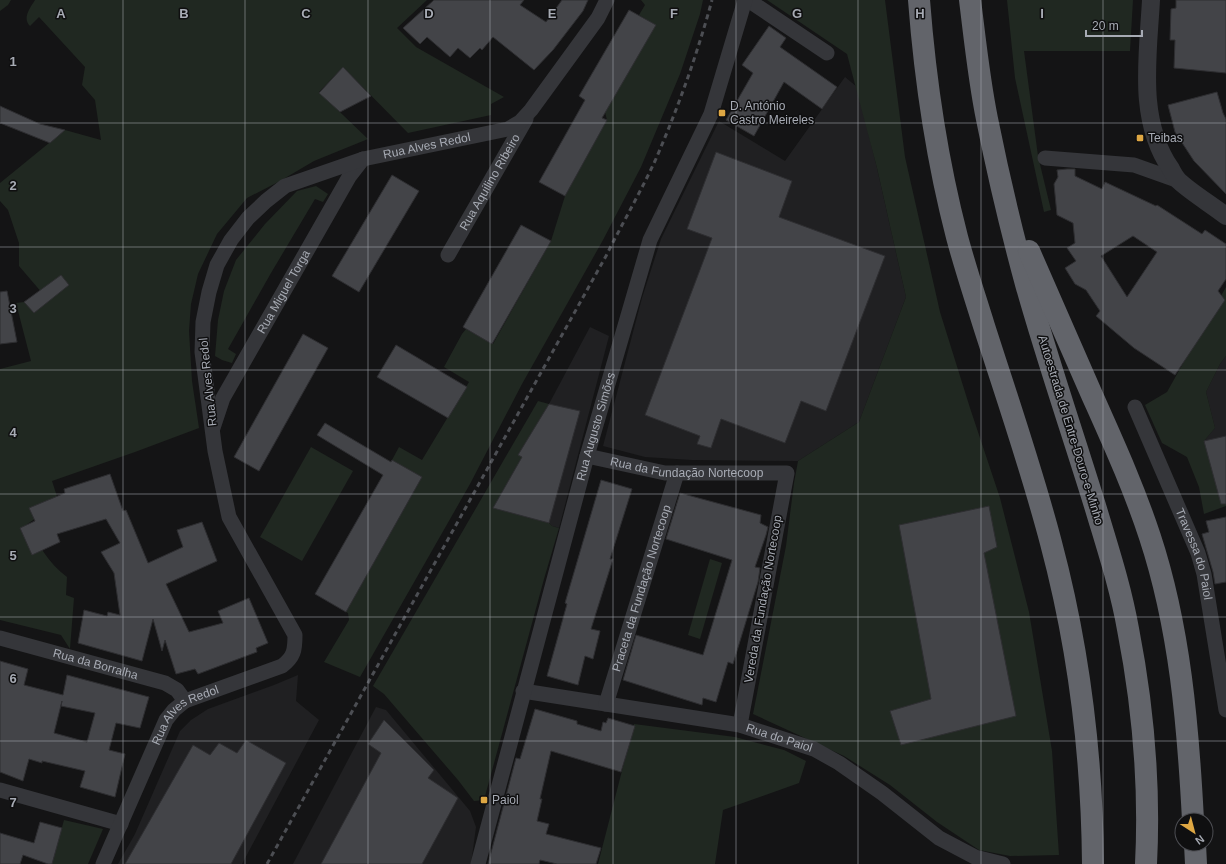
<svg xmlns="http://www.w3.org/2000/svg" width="1226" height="864" font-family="Helvetica,sans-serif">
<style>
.built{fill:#202022}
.green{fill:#202821}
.building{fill:#434448;stroke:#2e2e31;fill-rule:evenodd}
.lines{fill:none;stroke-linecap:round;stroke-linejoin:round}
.minor{stroke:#35363a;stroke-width:15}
.tertiary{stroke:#35363a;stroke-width:18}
.motorway{stroke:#62646a;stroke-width:22}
.rail{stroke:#4c4e53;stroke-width:3;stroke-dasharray:5 4;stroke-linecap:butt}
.grid{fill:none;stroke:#a7abb4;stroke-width:1;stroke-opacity:0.55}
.poi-dot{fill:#dea743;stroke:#0f0f10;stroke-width:1.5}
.labels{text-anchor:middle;stroke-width:3;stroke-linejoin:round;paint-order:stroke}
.poi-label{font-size:12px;fill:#a7abb4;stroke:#0f0f10;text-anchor:start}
.street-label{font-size:12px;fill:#a7abb4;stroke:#0f0f10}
.grid-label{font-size:13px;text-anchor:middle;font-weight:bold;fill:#a7abb4;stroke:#0f0f10;stroke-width:3;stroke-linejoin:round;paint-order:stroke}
</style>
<rect width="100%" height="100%" fill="#141415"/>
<g class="built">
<polygon points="845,77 857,87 877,168 906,297 859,422 798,461 692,460 645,457 603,446 642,298 661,239 719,121 785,161"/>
<polygon points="590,327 609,336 559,528 552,526 549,523 493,508 522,457 518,455 549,404"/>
<polygon points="1226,356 1226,484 1204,441 1215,428 1206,392 1220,364"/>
<polygon points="298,675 296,701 319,720 242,864 118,864 135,834 180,731 191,720 208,709 274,685"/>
<polygon points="376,707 386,710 470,811 476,827 471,864 293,864"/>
</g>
<g class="green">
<polygon points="0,0 11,0 8,5 0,11"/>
<path d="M35,0H427L397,28L416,47L504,97L491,104V115L408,133L343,67L319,92L368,139L314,161L280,181L247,198L217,234L198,274L191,304L189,331L192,381L199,428L135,452L52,481L65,521L36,518L26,525C39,544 48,563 67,577L66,595L74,598L70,649L61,635L0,620V369L31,361L16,303L24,302L34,313L49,301L19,266V243L8,210L0,201V183L65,130L101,140L95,100L82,85L85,67L39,17L30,26C22,18 30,8 35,0Z"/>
<polygon points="641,0 703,0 700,14 680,74 641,167 603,240 522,384 470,484 360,677 324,662 349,620 348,613 346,612 422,477 392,460 399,447 422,460 469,382 444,367 462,334 466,329 493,344 551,241 565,196 607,120 605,112 655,25 639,15 645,5"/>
<polygon points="767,0 885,0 905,157 940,312 970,408 1000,498 1029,612 1052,751 1059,855 1010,856 979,850 937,822 890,785 844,756 753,714 786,546 794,483 798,461 859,422 906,297 877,168 847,54"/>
<polygon points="1007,0 1133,0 1130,51 1024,51 1038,156 1051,210 1044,212 1015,78"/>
<polygon points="316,186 328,194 323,202 315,199 271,273 228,349 236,354 232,363 222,360 215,356 218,320 224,291 236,260 265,224 297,191"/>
<polygon points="1226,287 1226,356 1220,364 1206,392 1215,428 1204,441 1226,484 1226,506 1204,514 1199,487 1187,457 1162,443 1145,405 1167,392"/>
<polygon points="538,401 549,404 518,455 522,457 493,508 549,523 552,526 559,528 544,579 484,800 474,801 458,780 384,694 373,686"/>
<polygon points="311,447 353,471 302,561 260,537"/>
<polygon points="710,559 722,563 700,639 688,635"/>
<polygon points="634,724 735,737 784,750 806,761 799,783 723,810 715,864 598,864"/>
<polygon points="64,820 103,829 88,864 52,864"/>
</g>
<g class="building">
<polygon points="434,0 524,0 520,5 546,22 562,0 588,0 583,11 553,50 534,70 493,37 482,50 480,48 470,58 458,48 450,57 427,37 420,44 403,28"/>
<polygon points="1176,0 1226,0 1226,73 1174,68 1175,40 1170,40 1171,9 1176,8"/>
<polygon points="629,10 656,25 602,118 607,120 565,196 539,182 585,100 579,96"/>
<polygon points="769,26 786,38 780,47 837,87 822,109 784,82 754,136 726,120 753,73 742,65"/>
<polygon points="343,67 371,96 340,112 319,93"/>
<polygon points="1217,92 1223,113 1226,119 1226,194 1194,161 1175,132 1168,105"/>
<polygon points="0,106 40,124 65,130 50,143 0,123"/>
<polygon points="716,152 792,181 779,217 885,256 826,411 801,401 785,443 721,419 711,448 697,444 700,436 645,415 712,238 687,229"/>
<path d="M1067,169H1075V176L1102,189L1105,182L1156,206L1157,205L1202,234L1205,230L1226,244V279L1218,291L1225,300L1175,375L1134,348L1096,316L1100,311L1086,290L1075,284L1065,268L1076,261L1067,248L1075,243L1073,223L1057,215L1054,184L1058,177L1057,170ZM1133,236L1157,252L1127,297L1101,256Z"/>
<polygon points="392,175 419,191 359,292 332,276"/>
<polygon points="521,225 551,241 492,344 463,327"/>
<polygon points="61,275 69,285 34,313 24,302"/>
<polygon points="7,291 17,342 0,344 0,292"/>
<polygon points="303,334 328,348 259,471 234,457"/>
<polygon points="396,345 467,387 448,418 377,377"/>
<polygon points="549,404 580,411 549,523 493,508 522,457 518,455"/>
<polygon points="325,423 391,462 392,460 422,477 346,612 315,594 383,475 317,435"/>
<polygon points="1226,436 1226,504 1221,504 1204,441"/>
<polygon points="110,474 123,511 126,510 148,563 183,547 177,530 202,522 217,561 166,584 189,632 223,623 218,611 249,598 268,643 256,648 257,652 198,674 195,669 176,674 165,640 162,651 153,619 142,661 78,643 84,610 107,616 108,612 120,615 114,573 101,552 120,543 106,519 57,534 60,542 32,555 20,528 35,521 29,508 65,493 64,489"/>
<polygon points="601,480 632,489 610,559 613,559 591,629 600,631 593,659 585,656 578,685 547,676 567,604 565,603"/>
<polygon points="680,493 761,515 760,523 768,527 766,535 755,567 760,568 758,582 733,664 728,662 716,702 703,698 702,705 623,680 636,635 703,655 732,560 666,539"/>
<polygon points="989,506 997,547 984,553 1016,716 901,745 890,711 931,699 899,525"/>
<polygon points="1226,517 1226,582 1215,584 1213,572 1202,534 1209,532 1206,521"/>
<path d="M0,661L28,669L24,685L63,695L67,675L149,697L140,728L116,723L109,750L125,754L115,797L80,787L85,771L42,761V763L29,759L23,781L0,772ZM62,701L61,706L95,713L87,742L54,733Z"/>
<polygon points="535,709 577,721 577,724 601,731 603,722 606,723 608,718 635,726 621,772 551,751 540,799 542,799 537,821 549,824 546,834 601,848 596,864 557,864 540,860 539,864 488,864 516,758 520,759"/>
<polygon points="384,720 434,770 428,778 458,798 422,864 321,864 381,753 368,744"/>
<polygon points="246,740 286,763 231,864 125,864 193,745 210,755 219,743 237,753"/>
<polygon points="40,822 62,828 52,864 48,864 23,855 20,864 0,864 0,833 34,843"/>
</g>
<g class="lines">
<g class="minor">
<polyline points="748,0 827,53"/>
<polyline points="1045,158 1134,165 1179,181"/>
<path id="s1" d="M448,255L526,119"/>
<path id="s2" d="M1135,407L1198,553L1204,574L1226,710"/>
<path id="s3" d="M213,428L223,398L349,177L363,159"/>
<path id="s4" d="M587,456L665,473H787L740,725"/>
<path id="s5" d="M0,638L165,683L177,690L185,701"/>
<path id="s6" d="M523,691L740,725L814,749L839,763L882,793L939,838L975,857L1003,864"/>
<path id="s7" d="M606,704L677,473"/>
<polyline points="0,790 121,824"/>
<path id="s8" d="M103,864L166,720L174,710L185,701L282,666C294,657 295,650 295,635L229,517L215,451L202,352L203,322L209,292L217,265L231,240L248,218L266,201L285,186L363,159L508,129L520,122L531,110L598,18L607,0"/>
<path id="s9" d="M478,864L587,456L650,240L711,114L745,0"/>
</g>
<path class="tertiary" d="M1151,0C1148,56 1137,120 1171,169C1173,173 1176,178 1179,181C1192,193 1212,205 1226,216"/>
<g class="motorway">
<path d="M919,0C925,79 937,160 957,237C965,267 975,297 984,326C1007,398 1032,470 1051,543C1079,648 1092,756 1093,864"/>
<path d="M970,0C975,40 979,80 987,119C998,174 1011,229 1026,284C1047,359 1073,434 1096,509C1108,549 1121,589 1128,629C1143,706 1150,786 1146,864"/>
<path d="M1029,251C1050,299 1071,347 1092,395C1113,442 1134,488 1150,537C1180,628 1188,725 1193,820"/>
<polyline points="1195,844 1196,864"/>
</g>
<path class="rail" d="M267,864L606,256C622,224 640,193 655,161C678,108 697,55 712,0"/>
</g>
<path class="grid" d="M123,0V864M245,0V864M368,0V864M490,0V864M613,0V864M736,0V864M858,0V864M981,0V864M1103,0V864M0,123H1226M0,247H1226M0,370H1226M0,494H1226M0,617H1226M0,741H1226"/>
<g class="poi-dot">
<rect x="718" y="109" width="8" height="8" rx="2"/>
<rect x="1136" y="134" width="8" height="8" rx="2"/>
<rect x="480" y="796" width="8" height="8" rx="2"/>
</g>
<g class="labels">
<g class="poi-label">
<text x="730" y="110">D. António<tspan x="730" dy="14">Castro Meireles</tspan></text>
<text x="1148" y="142">Teibas</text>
<text x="492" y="804">Paiol</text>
</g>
<g class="street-label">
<text dy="4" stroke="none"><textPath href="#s8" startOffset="967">Rua Alves Redol</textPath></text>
<text dy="4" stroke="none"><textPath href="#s1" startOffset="84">Rua Aquilino Ribeiro</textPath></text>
<text dy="4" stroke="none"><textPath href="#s3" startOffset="154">Rua Miguel Torga</textPath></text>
<text transform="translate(208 382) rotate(-96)" y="4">Rua Alves Redol</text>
<text dy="4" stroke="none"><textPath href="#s9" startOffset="453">Rua Augusto Simões</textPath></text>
<text transform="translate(1071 430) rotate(73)" y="4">Autoestrada de Entre-Douro-e-Minho</text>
<text dy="4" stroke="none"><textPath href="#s4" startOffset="101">Rua da Fundação Nortecoop</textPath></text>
<text dy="4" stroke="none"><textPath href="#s2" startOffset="159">Travessa do Paiol</textPath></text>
<text dy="4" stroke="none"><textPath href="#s7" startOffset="121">Praceta da Fundação Nortecoop</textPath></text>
<text transform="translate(763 599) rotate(-80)" y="4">Vereda da Fundação Nortecoop</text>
<text dy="4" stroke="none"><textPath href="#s5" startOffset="99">Rua da Borralha</textPath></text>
<text dy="4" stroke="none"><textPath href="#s8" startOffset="175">Rua Alves Redol</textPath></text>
<text dy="4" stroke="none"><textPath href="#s6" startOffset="261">Rua do Paiol</textPath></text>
</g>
</g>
<g class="grid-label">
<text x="61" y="18">A</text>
<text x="184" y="18">B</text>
<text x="306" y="18">C</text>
<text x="429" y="18">D</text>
<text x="552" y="18">E</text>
<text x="674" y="18">F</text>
<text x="797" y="18">G</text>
<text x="920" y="18">H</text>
<text x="1042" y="18">I</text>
<text x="13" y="66">1</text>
<text x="13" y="190">2</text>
<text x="13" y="313">3</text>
<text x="13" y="437">4</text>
<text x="13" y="560">5</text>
<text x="13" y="683">6</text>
<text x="13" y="807">7</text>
</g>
<g transform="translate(1194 832) rotate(144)"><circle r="19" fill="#0f0f10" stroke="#4c4d52"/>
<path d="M0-3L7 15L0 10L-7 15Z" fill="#dea743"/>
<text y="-6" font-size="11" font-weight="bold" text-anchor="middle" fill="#a7abb4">N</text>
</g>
<path d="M1086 30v6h56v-6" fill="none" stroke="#a7abb4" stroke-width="2"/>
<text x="1092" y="30" font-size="12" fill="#a7abb4" stroke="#0f0f10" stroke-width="3" paint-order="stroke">20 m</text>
</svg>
